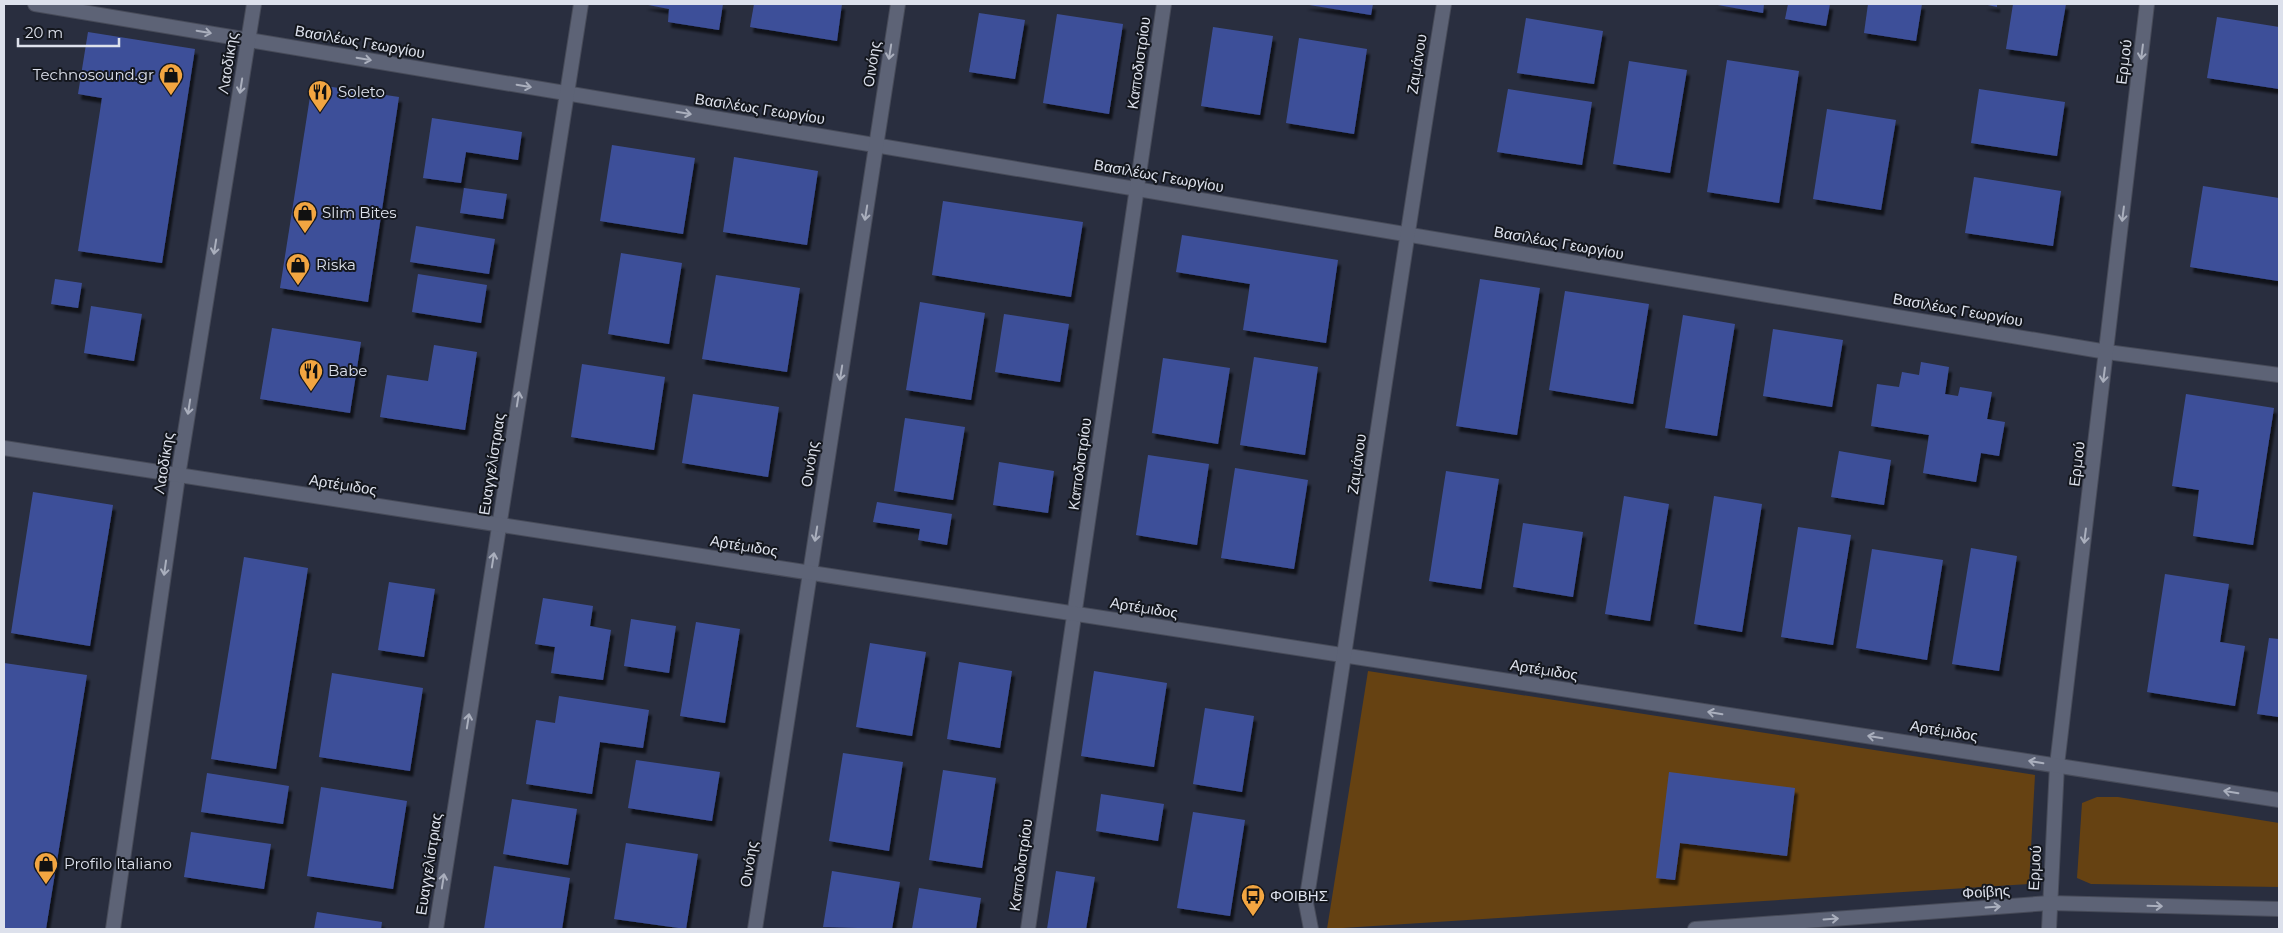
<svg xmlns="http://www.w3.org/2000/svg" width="2283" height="933" font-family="Montserrat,sans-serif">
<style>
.green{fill:#664212}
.building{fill:#3e5099;filter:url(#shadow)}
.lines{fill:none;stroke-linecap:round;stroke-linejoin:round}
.minor-casing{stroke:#474b59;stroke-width:16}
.tertiary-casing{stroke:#474b59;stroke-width:16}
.minor{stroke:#5d6376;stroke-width:14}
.tertiary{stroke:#5d6376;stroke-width:14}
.oneway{stroke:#aaafbd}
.labels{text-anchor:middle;stroke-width:4;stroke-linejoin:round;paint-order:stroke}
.street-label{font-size:15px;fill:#dde1ec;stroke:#14171e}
.poi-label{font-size:15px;fill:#dde1ec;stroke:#14171e;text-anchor:start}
</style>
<defs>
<filter id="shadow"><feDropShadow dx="3" dy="5.5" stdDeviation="1" flood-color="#0009"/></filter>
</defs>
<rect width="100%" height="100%" fill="#292e3f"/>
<g class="green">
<polygon points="1368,671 2035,775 2029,884 1327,929"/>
<polygon points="2097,797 2118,797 2279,823 2279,887 2091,884 2077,878 2082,803"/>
</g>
<g class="building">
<polygon points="643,4 723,4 719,30 668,22 669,9"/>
<polygon points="754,4 842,4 837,41 750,27"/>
<polygon points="1303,4 1373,4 1371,15"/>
<polygon points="1712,4 1764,4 1763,13"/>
<polygon points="1788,4 1830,4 1826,26 1785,19"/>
<polygon points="1868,4 1922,4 1916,41 1864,33"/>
<polygon points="1983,4 1997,4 1997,7"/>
<polygon points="2013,4 2066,4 2057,56 2006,49"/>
<polygon points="979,13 1025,20 1015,79 969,72"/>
<polygon points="1057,14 1123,24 1109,114 1043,103"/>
<polygon points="2217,17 2279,27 2279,89 2207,78"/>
<polygon points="1526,18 1603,31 1594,84 1517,73"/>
<polygon points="1213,27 1273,36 1260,115 1201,106"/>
<polygon points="88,32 195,49 162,263 78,251 102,98 78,94"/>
<polygon points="1299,38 1367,49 1354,134 1286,123"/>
<polygon points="1727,60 1799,71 1779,203 1707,192"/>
<polygon points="1629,61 1687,70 1670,173 1613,164"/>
<polygon points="312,84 399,97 368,302 280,288"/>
<polygon points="1508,89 1592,102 1582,165 1497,152"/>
<polygon points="1979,89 2065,102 2057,156 1971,143"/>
<polygon points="1827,109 1896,120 1881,210 1813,199"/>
<polygon points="432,118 522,132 518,160 466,152 461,183 423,178"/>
<polygon points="612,145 695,158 683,234 600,221"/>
<polygon points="734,157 818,171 807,245 723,232"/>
<polygon points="1974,177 2061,191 2053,246 1965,233"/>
<polygon points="2203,186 2279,198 2278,281 2190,267"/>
<polygon points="464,188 507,194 503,219 460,213"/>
<polygon points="943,201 1083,222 1071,297 932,275"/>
<polygon points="416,226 495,239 489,274 410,262"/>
<polygon points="1182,235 1338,260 1326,343 1243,330 1250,284 1176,272"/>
<polygon points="621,253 682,263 669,344 608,334"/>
<polygon points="418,274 487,285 481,323 412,312"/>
<polygon points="716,275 800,288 787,372 702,359"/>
<polygon points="55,279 82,283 78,308 51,304"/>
<polygon points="1480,279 1540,288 1517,435 1456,426"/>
<polygon points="1565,291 1649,304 1633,404 1549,390"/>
<polygon points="920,302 985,313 971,400 906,390"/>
<polygon points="91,306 142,314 134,361 84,353"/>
<polygon points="1004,314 1069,324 1060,382 995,372"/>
<polygon points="1683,315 1735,324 1717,436 1665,428"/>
<polygon points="272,328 361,342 350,413 260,399"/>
<polygon points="1773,329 1843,340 1832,407 1763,396"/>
<polygon points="434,345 477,352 465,430 380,417 387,375 428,381"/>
<polygon points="1254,357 1318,367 1305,455 1240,445"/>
<polygon points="1163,358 1230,368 1218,444 1152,433"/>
<polygon points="1921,362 1949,367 1945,394 1958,396 1960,387 1992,392 1987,419 2005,422 1999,456 1981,453 1976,482 1923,473 1929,435 1871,426 1877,384 1899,387 1902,372 1919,375"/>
<polygon points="582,364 665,377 654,450 571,437"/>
<polygon points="693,394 779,407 768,477 682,463"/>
<polygon points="2186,394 2274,408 2253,545 2193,536 2199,490 2172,486"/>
<polygon points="905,418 965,427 953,500 894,491"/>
<polygon points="1839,451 1891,460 1884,505 1831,497"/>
<polygon points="1148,455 1209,464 1197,545 1136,535"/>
<polygon points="999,462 1054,471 1048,513 993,505"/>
<polygon points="1235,468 1308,480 1294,569 1221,558"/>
<polygon points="1446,471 1499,479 1481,589 1429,581"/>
<polygon points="33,492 113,505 90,646 11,633"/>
<polygon points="1624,496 1669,504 1650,621 1605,614"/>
<polygon points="1714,496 1762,504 1742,632 1694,624"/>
<polygon points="877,502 952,514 947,545 918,540 920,529 873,522"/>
<polygon points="1523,523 1583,532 1573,597 1513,587"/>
<polygon points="1798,527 1851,535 1833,645 1781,637"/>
<polygon points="1971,548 2017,556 1999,671 1952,664"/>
<polygon points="1872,549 1943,560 1927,660 1856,648"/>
<polygon points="244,557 308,568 276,769 211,759"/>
<polygon points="2165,574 2229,584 2220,642 2245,646 2235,706 2147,692"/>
<polygon points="389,582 435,589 424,657 378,650"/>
<polygon points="543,598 593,606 590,626 611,630 603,680 551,673 555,647 535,644"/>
<polygon points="631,619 676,626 669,673 624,666"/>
<polygon points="696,622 740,629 725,723 680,716"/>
<polygon points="2269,638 2279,639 2279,717 2257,714"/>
<polygon points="870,643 926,652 912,736 856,727"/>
<polygon points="959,662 1012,671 1000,748 947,739"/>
<polygon points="4,663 87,675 46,929 4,929"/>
<polygon points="1094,671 1167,683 1154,767 1081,756"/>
<polygon points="332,673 423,688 410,771 319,757"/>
<polygon points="559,696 649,710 643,748 600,742 592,794 526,784 536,720 555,723"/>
<polygon points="1205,708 1254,716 1242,792 1193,784"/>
<polygon points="843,753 903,762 889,851 829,841"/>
<polygon points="636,760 720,772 712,821 628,808"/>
<polygon points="943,770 996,778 982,868 929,860"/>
<polygon points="1669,772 1795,788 1787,856 1680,843 1675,880 1656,878"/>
<polygon points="207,773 289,786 283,824 201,812"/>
<polygon points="321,787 407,801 393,889 307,876"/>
<polygon points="1101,794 1164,804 1158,841 1096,831"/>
<polygon points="512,799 577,809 568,865 503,854"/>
<polygon points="1193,812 1245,820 1230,916 1177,908"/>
<polygon points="191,832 271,844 264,889 184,877"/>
<polygon points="626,843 698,854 686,929 614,919"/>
<polygon points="494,866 570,878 562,929 484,929"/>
<polygon points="832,871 900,882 892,929 823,927"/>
<polygon points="1056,871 1095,877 1086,929 1047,929"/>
<polygon points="919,888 981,898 976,929 912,929"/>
<polygon points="317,912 382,922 381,929 314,929"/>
</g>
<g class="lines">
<g class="minor-casing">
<g id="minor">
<polyline points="35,4 2107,352 2279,375"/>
<polyline points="113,929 178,476 254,4"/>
<polyline points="436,929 581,4"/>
<polyline points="755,929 898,4"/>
<polyline points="1028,929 1164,4"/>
<polyline points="2049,929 2057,765 2147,4"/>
</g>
</g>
<g class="tertiary-casing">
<g id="tertiary">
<polyline points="4,448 2279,800"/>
<path d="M1311,929L1306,903C1353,604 1395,303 1444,4"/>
<polyline points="1695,929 2050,903 2279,909"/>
</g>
</g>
<use href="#minor" class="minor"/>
<use href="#tertiary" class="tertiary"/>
</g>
<defs><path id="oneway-shaft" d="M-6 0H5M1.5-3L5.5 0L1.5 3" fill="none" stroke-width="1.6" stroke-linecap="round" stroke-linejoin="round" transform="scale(1.25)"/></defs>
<g class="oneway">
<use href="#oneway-shaft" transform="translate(204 32) rotate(10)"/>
<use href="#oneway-shaft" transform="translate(890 52) rotate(99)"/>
<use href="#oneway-shaft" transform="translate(2142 52) rotate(97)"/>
<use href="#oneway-shaft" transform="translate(364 59) rotate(10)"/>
<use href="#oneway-shaft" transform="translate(241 86) rotate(99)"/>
<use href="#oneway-shaft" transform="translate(524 86) rotate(10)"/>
<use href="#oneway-shaft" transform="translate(684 113) rotate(9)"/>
<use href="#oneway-shaft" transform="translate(866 213) rotate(99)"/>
<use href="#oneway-shaft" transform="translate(2123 214) rotate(97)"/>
<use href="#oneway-shaft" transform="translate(215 247) rotate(99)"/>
<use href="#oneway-shaft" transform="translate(841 373) rotate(99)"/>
<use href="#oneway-shaft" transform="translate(2104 375) rotate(97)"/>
<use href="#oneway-shaft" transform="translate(518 399) rotate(-81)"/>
<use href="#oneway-shaft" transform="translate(189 407) rotate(99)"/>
<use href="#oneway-shaft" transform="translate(816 534) rotate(99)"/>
<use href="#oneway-shaft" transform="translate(2085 536) rotate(97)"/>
<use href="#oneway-shaft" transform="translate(493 560) rotate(-81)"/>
<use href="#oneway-shaft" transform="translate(165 568) rotate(98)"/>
<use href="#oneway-shaft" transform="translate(1715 713) rotate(-171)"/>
<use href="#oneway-shaft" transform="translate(468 721) rotate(-81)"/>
<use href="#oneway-shaft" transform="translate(1875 737) rotate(-171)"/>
<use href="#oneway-shaft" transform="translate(2036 762) rotate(-171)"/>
<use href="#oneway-shaft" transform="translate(2231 792) rotate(-171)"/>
<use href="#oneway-shaft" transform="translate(443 881) rotate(-81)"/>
<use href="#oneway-shaft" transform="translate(2155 906) rotate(2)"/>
<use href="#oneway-shaft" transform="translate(1993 907) rotate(-4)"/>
<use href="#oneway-shaft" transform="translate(1831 919) rotate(-4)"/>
</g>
<defs>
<g id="shop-pin" transform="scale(1.25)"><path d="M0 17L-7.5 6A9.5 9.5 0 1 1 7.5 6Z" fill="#f2a541" stroke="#14171e"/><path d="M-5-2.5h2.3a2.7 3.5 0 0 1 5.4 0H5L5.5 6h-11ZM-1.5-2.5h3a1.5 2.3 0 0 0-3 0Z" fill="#111"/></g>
<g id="restaurant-pin" transform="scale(1.25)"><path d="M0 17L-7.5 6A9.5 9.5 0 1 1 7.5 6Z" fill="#f2a541" stroke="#14171e"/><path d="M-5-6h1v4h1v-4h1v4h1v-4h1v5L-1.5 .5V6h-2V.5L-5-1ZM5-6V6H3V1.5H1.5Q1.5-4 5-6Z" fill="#111"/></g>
<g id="bus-pin" transform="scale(1.25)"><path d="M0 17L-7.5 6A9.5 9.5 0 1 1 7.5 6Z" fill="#f2a541" stroke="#14171e"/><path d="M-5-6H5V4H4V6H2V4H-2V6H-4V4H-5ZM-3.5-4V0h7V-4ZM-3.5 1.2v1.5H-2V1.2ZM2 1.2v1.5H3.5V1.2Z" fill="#111"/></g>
</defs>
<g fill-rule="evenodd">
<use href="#shop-pin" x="171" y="75"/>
<use href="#restaurant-pin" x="320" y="92"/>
<use href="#shop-pin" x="305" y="213"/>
<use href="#shop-pin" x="298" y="265"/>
<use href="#restaurant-pin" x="311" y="371"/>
<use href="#shop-pin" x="46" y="864"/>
<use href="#bus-pin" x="1253" y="896"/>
</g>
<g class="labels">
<g class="street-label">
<text transform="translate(360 42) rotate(10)" y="5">Βασιλέως Γεωργίου</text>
<text transform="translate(2124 62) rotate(-83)" y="5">Ερμού</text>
<text transform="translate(228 63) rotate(-81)" y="5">Λαοδίκης</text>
<text transform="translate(1139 63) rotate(-82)" y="5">Καποδιστρίου</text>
<text transform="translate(872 64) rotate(-81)" y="5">Οινόης</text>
<text transform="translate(1417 64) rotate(-81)" y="5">Ζαμάνου</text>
<text transform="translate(760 109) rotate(9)" y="5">Βασιλέως Γεωργίου</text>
<text transform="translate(1159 176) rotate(10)" y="5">Βασιλέως Γεωργίου</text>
<text transform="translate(1559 243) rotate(10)" y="5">Βασιλέως Γεωργίου</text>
<text transform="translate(1958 310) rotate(10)" y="5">Βασιλέως Γεωργίου</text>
<text transform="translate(164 463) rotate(-81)" y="5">Λαοδίκης</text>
<text transform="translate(492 464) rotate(-81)" y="5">Ευαγγελίστριας</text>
<text transform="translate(810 464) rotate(-81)" y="5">Οινόης</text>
<text transform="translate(1080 464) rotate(-82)" y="5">Καποδιστρίου</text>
<text transform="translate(1357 464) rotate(-82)" y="5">Ζαμάνου</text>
<text transform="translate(2077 464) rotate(-83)" y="5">Ερμού</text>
<text transform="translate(343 485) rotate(9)" y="5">Αρτέμιδος</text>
<text transform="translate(744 546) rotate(9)" y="5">Αρτέμιδος</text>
<text transform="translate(1144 608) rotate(9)" y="5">Αρτέμιδος</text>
<text transform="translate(1544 670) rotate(9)" y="5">Αρτέμιδος</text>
<text transform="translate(1944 731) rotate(9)" y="5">Αρτέμιδος</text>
<text transform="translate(429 864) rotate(-81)" y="5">Ευαγγελίστριας</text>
<text transform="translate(749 864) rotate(-81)" y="5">Οινόης</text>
<text transform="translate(1021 865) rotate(-82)" y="5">Καποδιστρίου</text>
<text transform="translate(2035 868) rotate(-87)" y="5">Ερμού</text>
<text transform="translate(1986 892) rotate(-4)" y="5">Φοίβης</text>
</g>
<g class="poi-label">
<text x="154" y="80" text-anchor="end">Technosound.gr</text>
<text x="338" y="97">Soleto</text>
<text x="322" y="218">Slim Bites</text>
<text x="316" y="270">Riska</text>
<text x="328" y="376">Babe</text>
<text x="64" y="869">Profilo Italiano</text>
<text x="1270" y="901">ΦΟΙΒΗΣ</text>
</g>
</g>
<rect width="2283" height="933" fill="none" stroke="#dde1ec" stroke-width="10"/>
<path d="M18 38v8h101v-8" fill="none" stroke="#dde1ec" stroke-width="2.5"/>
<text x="25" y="38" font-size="15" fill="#dde1ec" stroke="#14171e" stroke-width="4" paint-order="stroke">20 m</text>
</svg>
